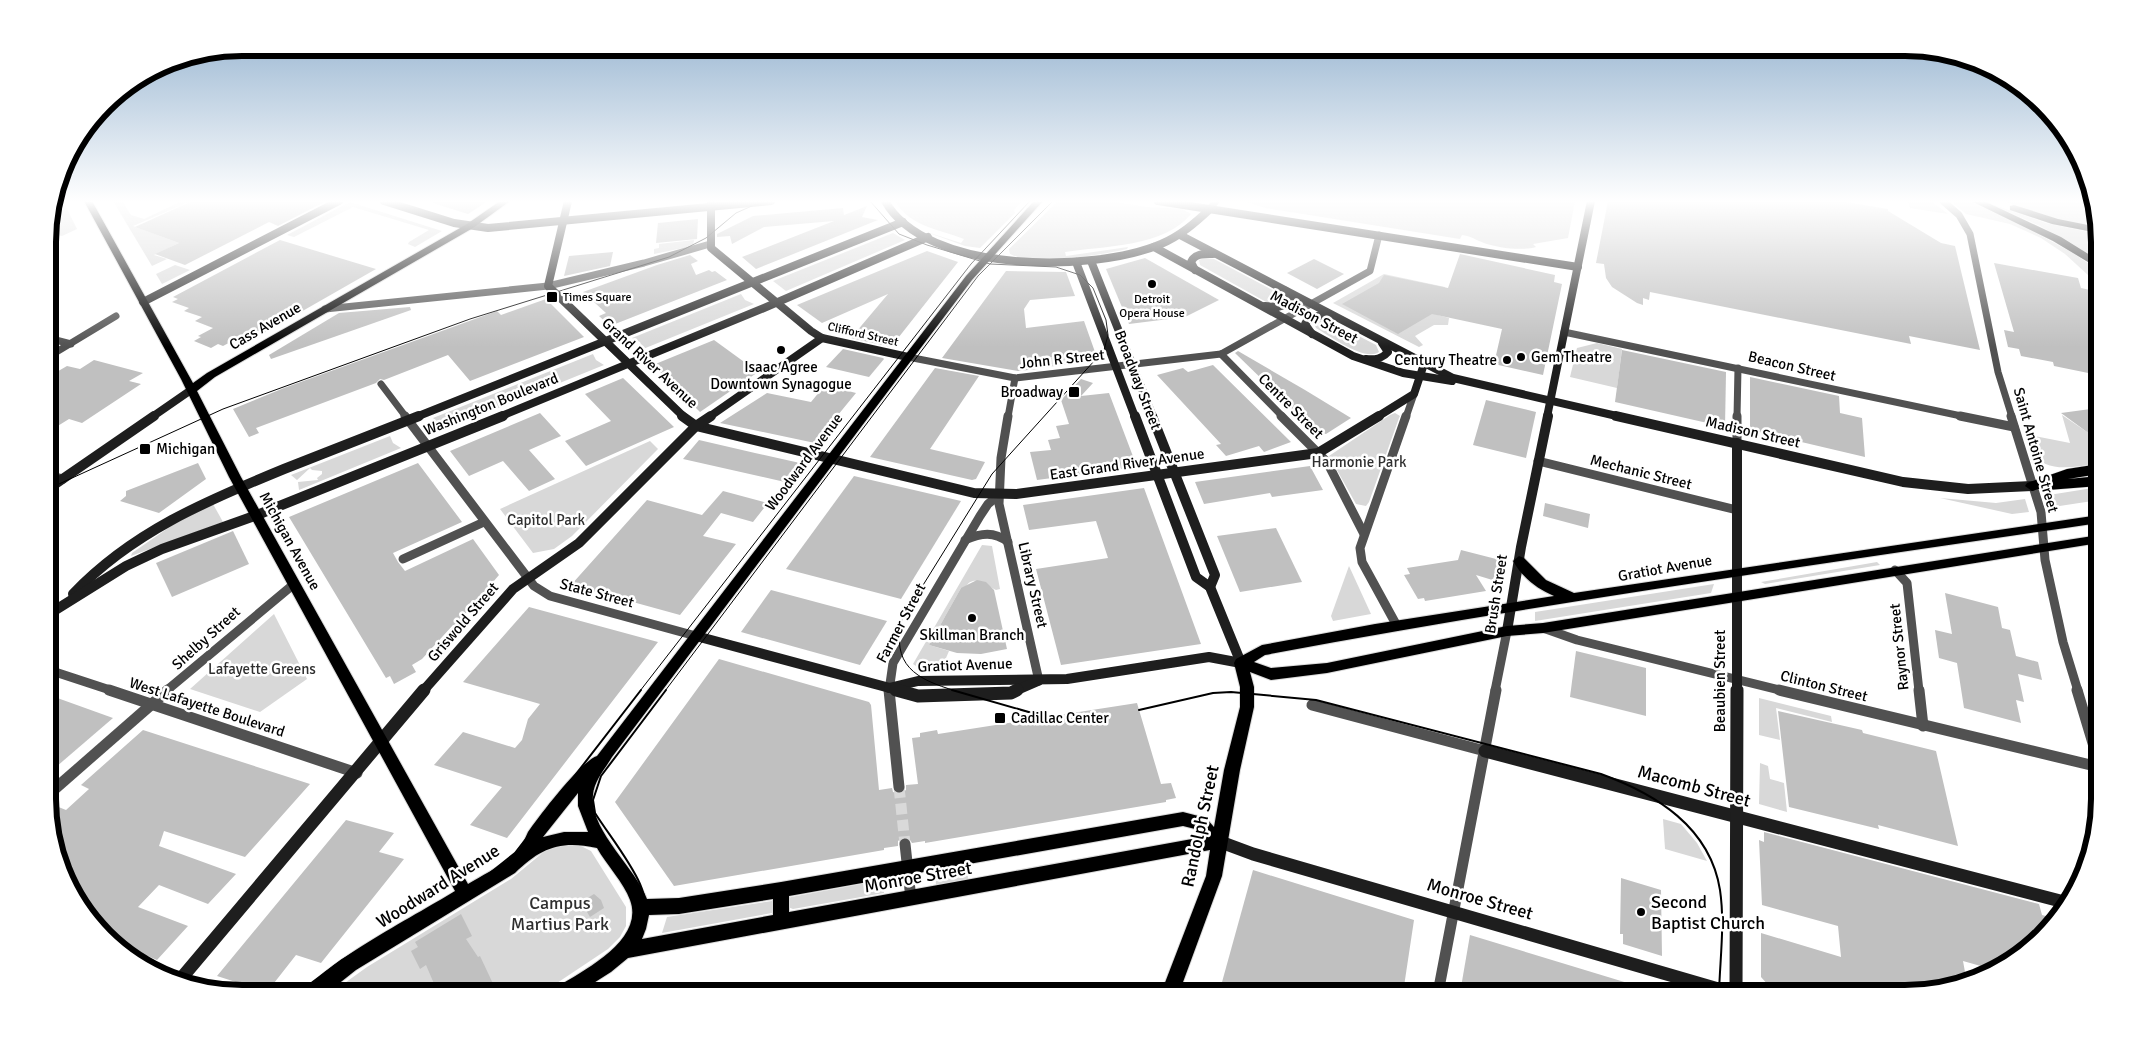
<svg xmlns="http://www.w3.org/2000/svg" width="2147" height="1041" font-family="Signika,sans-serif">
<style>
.green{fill:#d8d8d8}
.building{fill:#c0c0c0}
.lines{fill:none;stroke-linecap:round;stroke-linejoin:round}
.street-tunnel{stroke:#d9d9d9;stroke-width:11;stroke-dasharray:11 5.5;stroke-linecap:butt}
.primary-casing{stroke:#dbdbdb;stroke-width:2}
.highway-casing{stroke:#dbdbdb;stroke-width:1}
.street-far2{stroke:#515151;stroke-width:7}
.street-far1{stroke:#515151;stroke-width:9}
.street{stroke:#515151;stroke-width:11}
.secondary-far2{stroke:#1e1e1e;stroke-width:8}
.secondary-far1{stroke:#1e1e1e;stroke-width:10}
.secondary{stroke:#1e1e1e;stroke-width:13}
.primary{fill:#000;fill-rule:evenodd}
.highway{fill:#000;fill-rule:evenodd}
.tram-far1{stroke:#000;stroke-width:1}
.tram{stroke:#000;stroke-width:2}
.poi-dot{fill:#000;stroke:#fff;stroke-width:2}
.labels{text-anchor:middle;stroke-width:5;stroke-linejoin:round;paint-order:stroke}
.far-poi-label{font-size:12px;fill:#000;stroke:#fff;text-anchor:start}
.far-street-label{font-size:12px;fill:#000;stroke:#fff}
.street-label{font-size:15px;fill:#000;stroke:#fff}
.poi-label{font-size:15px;fill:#000;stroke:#fff;text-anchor:start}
.park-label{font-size:15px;fill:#2f2f2f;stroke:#fff}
.near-street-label{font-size:18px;fill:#000;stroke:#fff}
.near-poi-label{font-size:18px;fill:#000;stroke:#fff;text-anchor:start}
.near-park-label{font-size:18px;fill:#2f2f2f;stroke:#fff}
.rim{fill:none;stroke:#000;stroke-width:6}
</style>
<rect width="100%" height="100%" fill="#fff"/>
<g class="green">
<polygon points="55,201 63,201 77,229 62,236 48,233"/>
<polygon points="113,201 122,201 131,215 144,219 182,201 191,201 133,226 179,243 154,255 167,259 152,266"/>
<path d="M895,201H1022L1014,210L1015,213L980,248L965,246L932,234L930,233L961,243L964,239C939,229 910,227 895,201Z"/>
<path d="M1058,201H1109L1147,207L1182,209L1191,214C1165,247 1103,246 1065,252L1066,256L1128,247L1127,249C1102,255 1032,266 1010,254L1009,249Z"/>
<path d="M1244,201H1575L1568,238L1533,244L1536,247C1522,251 1498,248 1484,243C1476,240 1471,236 1462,235L1460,239L1265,208Z"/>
<polygon points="1908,201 1931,201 1948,214 1910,208"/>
<polygon points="1951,201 1969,201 2029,229 2073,253 2098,270 2098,279 2088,275 2065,254 2041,238 2010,224 1966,214"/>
<polygon points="1983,201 2046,223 2098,234 2098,260 2040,226"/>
<polygon points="2004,201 2094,203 2098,227 2056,219"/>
<polygon points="350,202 442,231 415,247 408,244 409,242 429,230 353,207 294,237 287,235"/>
<polygon points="893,233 905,240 786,291 773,281"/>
<polygon points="694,240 693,246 654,254 654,249 659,248 659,244"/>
<polygon points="1204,258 1214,259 1280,294 1283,301 1277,303 1268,303 1200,265 1199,260"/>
<polygon points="175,265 190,270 162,284 156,274"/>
<polygon points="1384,274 1445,287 1438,315 1449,318 1448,325 1434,325 1415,336 1423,345 1419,347 1333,303"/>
<polygon points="741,294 745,300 754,304 643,349 640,342 632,338"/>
<path d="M1319,320L1330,321L1376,345L1379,352C1365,362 1330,336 1316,328L1314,323Z"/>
<polygon points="1597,343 1622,349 1617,388 1570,377 1577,348"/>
<polygon points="1094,352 1095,359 1092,361 1048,367 1046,358"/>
<polygon points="593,354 596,360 604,365 442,431 440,424 433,418"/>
<polygon points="1395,413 1400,416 1399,418 1369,502 1366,506 1356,504 1329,456 1390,415"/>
<path d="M2062,415L2087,432H2098L2099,463C2069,468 2035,476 2027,438L2029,435L2070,443Z"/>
<polygon points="390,436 393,443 401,448 299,490 298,482 318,480 317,478 322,474 322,471 312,470 310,468 297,480 291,475"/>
<polygon points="650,441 658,449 572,536 554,549 533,553 500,509"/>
<polygon points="2099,487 2099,500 2053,507 2049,495"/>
<polygon points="1940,498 1996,503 2025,499 2029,512 2012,514"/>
<polygon points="213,504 223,522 131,556 132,553 174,524"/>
<path d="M982,545L992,546L1000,589L996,590C986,585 973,573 965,588H961L929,645L949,651L943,665L916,666L913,664Z"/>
<polygon points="1877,562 1880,565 1765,584 1761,582"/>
<polygon points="1349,566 1371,614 1333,621 1331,616"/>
<polygon points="1714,584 1711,593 1535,621 1535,612"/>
<polygon points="274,614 307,679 260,712 190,689"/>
<polygon points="1759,698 1831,716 1832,722 1776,708 1780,740 1759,735"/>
<polygon points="1760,763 1768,766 1770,779 1784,783 1787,812 1759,804"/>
<polygon points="1663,819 1681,824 1697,843 1707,861 1665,849"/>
<polygon points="579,845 591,851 626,907 626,926 620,937 608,949 542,993 331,993 367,967 511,879 546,850 556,846"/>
<polygon points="967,867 968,879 936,885 935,873"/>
<polygon points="883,880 884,893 793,909 788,907 788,899 791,897"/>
<polygon points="772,901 772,913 662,933 667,917"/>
</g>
<g class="building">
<polygon points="192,201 326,201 278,226 269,222 185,265 155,254 179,243 135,227"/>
<polygon points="433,201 488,201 468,214 433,203"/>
<polygon points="1608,201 1840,201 1888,209 1888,211 1941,243 1955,246 1980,350 1909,336 1911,344 1650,292 1649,300 1643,298 1643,305 1637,303 1612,287 1606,278 1604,264 1596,263"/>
<polygon points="867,206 862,217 878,220 756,269 742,257 834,221 764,227 732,244 730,236 717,237 717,234 753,216 843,208 844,215"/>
<polygon points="698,219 697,239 656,243 658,223"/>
<polygon points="280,240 376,269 264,333 259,331 243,340 238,338 223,346 218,344 211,348 194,341 201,337 198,336 213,328 195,321 202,317 184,311 189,308 172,302 178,299 173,297"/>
<polygon points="927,251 958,262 891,347 851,338 888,294 822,323 797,305"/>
<polygon points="613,252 610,266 564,276 569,256"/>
<polygon points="1460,254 1555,275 1554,282 1562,284 1543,375 1494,364 1502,329 1432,314 1398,334 1342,304 1379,283 1384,275 1448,288"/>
<polygon points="690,255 698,261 691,264 696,275 709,270 712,272 715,271 727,280 610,326 599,316 606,313 583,292 657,265"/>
<polygon points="1145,258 1219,300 1185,317 1129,324 1106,269"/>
<polygon points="1314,259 1344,274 1317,289 1287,273"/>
<polygon points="1994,263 2078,278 2081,288 2090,290 2098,310 2098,375 2054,366 2053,362 2021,356 2019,349 2008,347 2004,330 2014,332"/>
<polygon points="1006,271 1066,272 1075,296 1030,300 1024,309 1026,328 1084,321 1095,352 1035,359 1038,369 1018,371 942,358"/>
<polygon points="546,299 584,337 470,381 448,355 384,380 380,379 376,383 256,428 259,433 249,437 233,409 284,388 497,311 501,315"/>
<polygon points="410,307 411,310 271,359 269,355 339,313"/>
<polygon points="714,340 758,372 700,412 653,365"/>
<polygon points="843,349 883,358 884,359 869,377 826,367"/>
<polygon points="1622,350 1726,372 1725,427 1615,402"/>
<polygon points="1238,351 1305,390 1351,418 1326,434 1316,432 1235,353"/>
<polygon points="94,360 143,373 129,381 141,384 82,423 69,419 48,432 48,377 67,366 80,369"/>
<polygon points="1213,365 1291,442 1264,452 1259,446 1226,456 1216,445 1221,444 1157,375 1183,368 1188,372"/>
<polygon points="935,368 979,376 930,449 985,462 976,479 972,480 870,457"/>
<polygon points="1750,377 1839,396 1840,413 1862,418 1865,457 1750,430"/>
<polygon points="623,378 674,427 586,466 565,441 611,421 585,394"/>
<polygon points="1081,379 1093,383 1081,396 1109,393 1137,467 1037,480 1030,452 1051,450 1048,440 1060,438 1056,426 1069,424 1061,400"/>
<polygon points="825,385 856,393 815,443 720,423 767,393 811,402"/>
<polygon points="1486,400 1536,412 1526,458 1473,445"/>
<polygon points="2098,408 2098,430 2087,432 2061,413"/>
<polygon points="540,413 561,436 529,450 555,479 529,491 503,461 469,476 450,451"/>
<polygon points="699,440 755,453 800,463 785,482 683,459"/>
<polygon points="198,463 206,479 159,513 120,501 126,496 126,491"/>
<polygon points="418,463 462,522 393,553 398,562 405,571 473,539 499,575 456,625 453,625 422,659 412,665 416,672 394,684 390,676 386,678 289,517"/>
<polygon points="1310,466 1323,490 1272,497 1270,493 1204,504 1195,482"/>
<polygon points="854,476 961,501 901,599 786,569"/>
<polygon points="1144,488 1201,644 1061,665 1036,569 1108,558 1096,521 1029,530 1023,505"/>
<polygon points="723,491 768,503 753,522 721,513 703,536 736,544 680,615 571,585 647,500 702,515"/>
<polygon points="1545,503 1590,514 1588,528 1543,516"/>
<polygon points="1276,528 1302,582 1240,592 1217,536"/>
<polygon points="233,531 249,564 172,597 156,563"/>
<polygon points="1461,550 1500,560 1500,563 1503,564 1499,582 1476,575 1486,591 1425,601 1424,598 1418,599 1404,575 1410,574 1407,568 1458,560"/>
<polygon points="977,580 986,582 994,590 1007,649 981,654 957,653 929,645 961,588"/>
<polygon points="771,590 887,621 860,665 741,632"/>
<polygon points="1945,593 1998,607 2002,628 2010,630 2016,656 2038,662 2042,680 2018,674 2024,702 2016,700 2021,723 1964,708 1957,663 1939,658 1935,630 1952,634"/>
<polygon points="529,607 658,642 507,838 470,825 502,787 434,765 463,732 515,748 522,740 528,719 540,704 463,682"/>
<polygon points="1576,651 1646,668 1646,716 1570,697"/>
<polygon points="719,659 869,702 871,705 879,790 892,788 893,792 899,794 906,790 906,785 918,784 912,738 920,737 920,733 937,730 938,734 1137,703 1161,784 1171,783 1176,798 1166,800 1166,802 925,843 925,841 912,843 908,837 904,837 898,841 898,846 884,848 884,850 674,886 615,802"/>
<polygon points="49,695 113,718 49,773"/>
<polygon points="1778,711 1862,730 1863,733 1936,751 1958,846 1878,825 1879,829 1789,807"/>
<polygon points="143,730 310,784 245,857 164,831 159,846 236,874 208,904 159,885 138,907 188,926 157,960 112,941 88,917 85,913 93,905 77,898 62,873 49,825 49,813 56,806 66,810 89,789 81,785"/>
<polygon points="346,820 394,833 379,852 404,859 321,963 296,955 267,992 217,976"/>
<polygon points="1764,832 2039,904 2042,915 2058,919 2013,961 1995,970 1963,961 1967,983 1924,992 1913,989 1914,993 1792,993 1769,986 1761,977 1761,933 1841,957 1838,926 1762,905 1759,840 1764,842"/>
<polygon points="1253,870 1414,920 1403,993 1219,993"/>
<polygon points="1621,878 1661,890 1662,956 1623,944 1623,934 1620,934"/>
<polygon points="594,894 601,900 604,908 590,917 581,902"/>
<polygon points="461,914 472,936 466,939 478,957 480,956 496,990 490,993 438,993 426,965 420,969 411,951 418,947 415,942"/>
<polygon points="1470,935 1654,991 1654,993 1460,993"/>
</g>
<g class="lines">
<polyline class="street-tunnel" points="899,787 905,844"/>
<g class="primary-casing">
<path id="primary" d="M84,201H92L193,383L207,373L467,224L500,201H510L473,228L215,377L197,391L241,477L468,884C486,873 509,863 521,846C524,842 526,836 528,832C539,816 581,761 597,756L966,276L1034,201H1043L972,280L612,757C605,769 594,781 593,795C589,830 635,867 647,899L679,898L781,882L1183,812L1206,818L1214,827L1224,770L1240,707V687L1234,663L1236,659L1262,645L1375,624L1554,596C1537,589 1522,577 1513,561L1519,556L1524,558L1546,580L1574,593L2099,515V523C1821,564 1542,603 1265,655L1254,662L1271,668L1327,663L1507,626L1543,623L2099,535V543L1543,633L1507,636L1327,673L1271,680L1250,672L1254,687V707L1240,770L1222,876L1179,993H1161L1206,876L1210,850L628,958L611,972L578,993H554L557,987C584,970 645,940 630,900C624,883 606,864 597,848C560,840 541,848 515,873L356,970L327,993H306C315,967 427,909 455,891L229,477L181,379ZM578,793V806L588,832H564L543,837ZM1183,826L1195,829L1203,837L789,912V896ZM773,899V915L642,939L646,929L649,915L679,914Z"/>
</g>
<g class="highway-casing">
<g id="highway">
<polygon points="1971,201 1984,201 2061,237 2098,260 2098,268 2053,241"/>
<polygon points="2014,205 2058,219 2098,227 2098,233 2052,224 2010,210 2010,206"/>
<polygon points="2099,464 2099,474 2068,479 2099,476 2099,486 2048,490 2042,488 2032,491 2025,486 2027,483 2067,469"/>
</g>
</g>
<g class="street-far2">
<polyline points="1943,201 1959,215 1970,234 1998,372 2012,417"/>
<polyline points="1210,209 1216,201"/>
<polyline points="325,309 548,286 644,263 710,244"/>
<polyline points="1564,332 1966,417"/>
<polyline points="48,338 71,344"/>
<polyline points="1221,354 1283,417"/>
<polyline points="48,357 116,316"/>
<polyline points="908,357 1015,378 1221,354 1370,271 1379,235"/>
<polyline points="381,384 406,417"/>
<polyline points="1008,417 1015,378"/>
<polyline points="1406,417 1414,394"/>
<polyline points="1737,417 1738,368"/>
</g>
<g class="street-far1">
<polyline points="405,416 534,586 550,596 696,636"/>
<polyline points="1008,416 1001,458 999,504 1039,681"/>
<polyline points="1281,416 1327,462 1364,534"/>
<polyline points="1960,416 2014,427"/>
<polyline points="2011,416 2041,512 2045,560 2063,642 2078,691"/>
<polyline points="1737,443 1737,416"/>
<polyline points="1538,461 1737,510"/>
<polyline points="48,475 63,479"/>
<path d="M965,540C981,533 994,531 1008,542"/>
<polyline points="403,559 484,522"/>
<polyline points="1895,570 1907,583 1919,691"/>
<polyline points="1397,626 1362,562 1360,548 1406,416"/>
<polyline points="1543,628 1577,640 1784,691"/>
<polyline points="49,670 113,691"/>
<polyline points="166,691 294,584"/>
<polyline points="889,691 893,663 980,516 988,504 999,495"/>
<polyline points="1495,691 1507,631"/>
</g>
<g class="street">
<polyline points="109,690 357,773"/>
<polyline points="889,690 899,787"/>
<polyline points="1779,690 2099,767"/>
<polyline points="1919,690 1923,726"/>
<polyline points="2077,690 2099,763"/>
<polyline points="1312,705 1485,751"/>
<polyline points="49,794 168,690"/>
<polyline points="905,844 911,899"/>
<polyline points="1438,993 1496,690"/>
</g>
<g class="secondary-far2">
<polyline points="384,201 454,223 488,228 771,201"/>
<polyline points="568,201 548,286 684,417"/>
<polyline points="711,201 711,248 811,331 822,338 908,357"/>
<path d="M885,201C926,274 1093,273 1161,244C1180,236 1195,223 1210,209"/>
<polyline points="1158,201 1578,267"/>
<polyline points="1180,235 1453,378 1621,417"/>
<polyline points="1154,247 1353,356 1403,373 1452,381"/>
<polyline points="1091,261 1153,417"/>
<polyline points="1076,262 1135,417"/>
<path d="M1195,270L1191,262C1195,253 1205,254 1213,254"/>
<polyline points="143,302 339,201"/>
<polyline points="1265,306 1278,307 1288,304 1291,296 1286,291"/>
<path d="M1312,334L1305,324C1310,314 1319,316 1329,316"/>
<path d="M1366,359C1375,360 1382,359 1388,352L1382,343"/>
<polyline points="152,417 191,390"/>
<polyline points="416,417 903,222"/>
<polyline points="499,417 764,308 928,237"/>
<polyline points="709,417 822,338"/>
<polyline points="1377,417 1414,394 1424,364"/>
<polyline points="1547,417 1591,201"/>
</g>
<g class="secondary-far1">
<polyline points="682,416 696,426 974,493 1016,494 1318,453 1379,416"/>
<polyline points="1135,416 1196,577 1210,587 1241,663"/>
<polyline points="1152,416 1215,575 1210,587"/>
<polyline points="1616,416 1903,482 1968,489 2032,486"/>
<polyline points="48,489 154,416"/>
<path d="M73,594C132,532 206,501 284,469C329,451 374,434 419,416"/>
<polyline points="49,614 126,566 162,549 257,515 503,416"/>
<polyline points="1507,631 1521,547 1548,416"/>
<polyline points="696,636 901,691"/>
<polyline points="889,688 918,681 1067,679 1209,657 1241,663"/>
<polyline points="423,691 513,589 579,543 696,426 711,416"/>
<polyline points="1015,691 1038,681"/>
<polyline points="1737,691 1737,443"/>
</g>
<g class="secondary">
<polyline points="896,690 918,696 1011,693 1017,690"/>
<polyline points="1485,751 2068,903"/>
<polyline points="1218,841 1253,854 1732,993"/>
<polyline points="179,981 424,690"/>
<polyline points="1736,993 1737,690"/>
</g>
<use href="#primary" class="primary"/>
<use href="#highway" class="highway"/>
<g class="tram-far1">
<path d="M870,201L899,234L927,245L990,264L1056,267L1080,275L1093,288L1106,320L1108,335L1104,350L992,474L902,619C891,665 915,679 956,691"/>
<polyline points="48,489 223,409 470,319 669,257 706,238 736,213 754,205 775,201"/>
<polyline points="640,691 971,264 1030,201"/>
<polyline points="665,691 978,276 1053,201"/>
</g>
<g class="tram">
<polyline points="952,690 1046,717"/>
<path d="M1139,710L1213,693L1231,692L1316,700L1601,774C1656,794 1710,827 1720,890C1725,924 1720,959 1719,993"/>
<polyline points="298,993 342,960 490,873 515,853 641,690"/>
<path d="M565,993C601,970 663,936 640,884C630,861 609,835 595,813L593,800L601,776L666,690"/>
</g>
</g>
<linearGradient id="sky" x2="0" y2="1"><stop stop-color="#8baccb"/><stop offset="0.58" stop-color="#fff"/><stop offset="1" stop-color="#fff" stop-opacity="0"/></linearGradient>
<rect width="2147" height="347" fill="url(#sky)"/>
<g class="poi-dot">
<circle cx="1152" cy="284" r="5"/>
<rect x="546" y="291" width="12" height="12" rx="2.5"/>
<circle cx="781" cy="350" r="5"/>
<circle cx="1521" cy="357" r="5"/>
<circle cx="1507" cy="360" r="5"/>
<rect x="1068" y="386" width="12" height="12" rx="2.5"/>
<rect x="139" y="443" width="12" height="12" rx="2.5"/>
<circle cx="972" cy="618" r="5"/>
<rect x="994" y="712" width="12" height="12" rx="2.5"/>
<circle cx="1641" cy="912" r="5"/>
</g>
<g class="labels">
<g class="far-poi-label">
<text x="563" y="301">Times Square</text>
<text x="1152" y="303" text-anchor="middle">Detroit<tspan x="1152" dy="14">Opera House</tspan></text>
</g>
<g class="far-street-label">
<text transform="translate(863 334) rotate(13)" y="4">Clifford Street</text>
</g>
<g class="street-label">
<text transform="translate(1314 317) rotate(28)" y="5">Madison Street</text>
<text transform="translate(265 326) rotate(-30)" y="5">Cass Avenue</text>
<text transform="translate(1062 359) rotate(-6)" y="5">John R Street</text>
<text transform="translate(650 363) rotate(43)" y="5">Grand River Avenue</text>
<text transform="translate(1792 366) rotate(13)" y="5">Beacon Street</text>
<text transform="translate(1138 380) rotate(69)" y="5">Broadway Street</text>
<text transform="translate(491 404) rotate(-22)" y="5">Washington Boulevard</text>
<text transform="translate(1291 406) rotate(45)" y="5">Centre Street</text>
<text transform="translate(1753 432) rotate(13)" y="5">Madison Street</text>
<text transform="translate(2036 450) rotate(74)" y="5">Saint Antoine Street</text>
<text transform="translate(804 462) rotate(-53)" y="5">Woodward Avenue</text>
<text transform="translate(1127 464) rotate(-8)" y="5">East Grand River Avenue</text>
<text transform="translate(1641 472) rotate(14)" y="5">Mechanic Street</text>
<text transform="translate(290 541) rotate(61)" y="5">Michigan Avenue</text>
<text transform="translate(1665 568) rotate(-10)" y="5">Gratiot Avenue</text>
<text transform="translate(1033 585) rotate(77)" y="5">Library Street</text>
<text transform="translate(597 593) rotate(15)" y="5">State Street</text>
<text transform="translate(1496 594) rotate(-81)" y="5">Brush Street</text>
<text transform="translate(463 622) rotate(-49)" y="5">Griswold Street</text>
<text transform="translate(901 623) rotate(-62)" y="5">Farmer Street</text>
<text transform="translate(206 638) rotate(-42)" y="5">Shelby Street</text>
<text transform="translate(1899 647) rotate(-96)" y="5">Raynor Street</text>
<text transform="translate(965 665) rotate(-2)" y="5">Gratiot Avenue</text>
<text transform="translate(1720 681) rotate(-90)" y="5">Beaubien Street</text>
<text transform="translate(1824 686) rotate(14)" y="5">Clinton Street</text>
<text transform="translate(207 707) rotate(18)" y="5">West Lafayette Boulevard</text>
</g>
<g class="poi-label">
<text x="1531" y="362">Gem Theatre</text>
<text x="1497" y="365" text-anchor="end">Century Theatre</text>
<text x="781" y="372" text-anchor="middle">Isaac Agree<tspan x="781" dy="17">Downtown Synagogue</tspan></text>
<text x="1063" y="397" text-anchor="end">Broadway</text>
<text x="156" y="454">Michigan</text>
<text x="972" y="640" text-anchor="middle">Skillman Branch</text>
<text x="1011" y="723">Cadillac Center</text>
</g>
<g class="park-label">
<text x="1359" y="467">Harmonie Park</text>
<text x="546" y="525">Capitol Park</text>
<text x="262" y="674">Lafayette Greens</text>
</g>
<g class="near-street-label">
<text transform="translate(1694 786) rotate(15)" y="6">Macomb Street</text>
<text transform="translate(1200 826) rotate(-78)" y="6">Randolph Street</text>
<text transform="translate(918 877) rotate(-10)" y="6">Monroe Street</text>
<text transform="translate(438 886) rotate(-32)" y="6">Woodward Avenue</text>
<text transform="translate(1480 899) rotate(16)" y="6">Monroe Street</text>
</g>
<g class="near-poi-label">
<text x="1651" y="908">Second<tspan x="1651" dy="21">Baptist Church</tspan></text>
</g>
<g class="near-park-label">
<text x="560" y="909">Campus<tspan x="560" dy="21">Martius Park</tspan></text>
</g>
</g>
<path d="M0 0H2147V1041H0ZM242 56H1905A186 186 0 0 1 2091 242V799A186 186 0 0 1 1905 985H242A186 186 0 0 1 56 799V242A186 186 0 0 1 242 56Z" fill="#fff" fill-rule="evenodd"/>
<path class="rim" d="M242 56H1905A186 186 0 0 1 2091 242V799A186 186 0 0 1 1905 985H242A186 186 0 0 1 56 799V242A186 186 0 0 1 242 56Z"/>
</svg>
